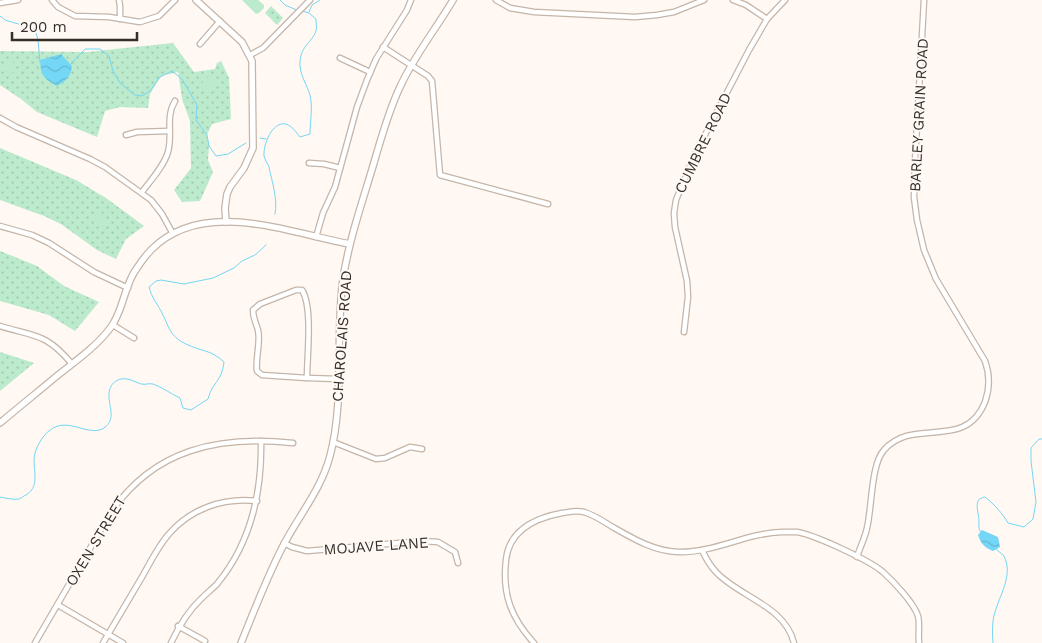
<svg xmlns="http://www.w3.org/2000/svg" width="1042" height="643" font-family="'Work Sans',sans-serif">
<style>
.green{fill:url(#green-dots)}
.pitch{fill:#bbeacd}
.water{fill:url(#water-waves)}
.lines{fill:none;stroke-linecap:round;stroke-linejoin:round}
.stream{stroke:#73d7f5;stroke-width:1}
.minor-casing{stroke:#c4b5a8;stroke-width:7}
.tertiary-casing{stroke:#c4b5a8;stroke-width:8}
.minor{stroke:#fff;stroke-width:4.5}
.tertiary{stroke:#fff;stroke-width:5.5}
.labels{text-anchor:middle;stroke-width:4;stroke-linejoin:round;paint-order:stroke}
.street-label{font-size:15px;fill:#352f2a;stroke:#fff8f3}
</style>
<defs>
<pattern id="green-dots" width="8" height="8" patternUnits="userSpaceOnUse" patternTransform="scale(1.25)"><rect width="8" height="8" fill="#bbeacd"/><path d="M2 2h.1M6 6h.1" fill="none" stroke="#a1c9b0" stroke-width="1.8" stroke-linecap="round"/></pattern>
<pattern id="water-waves" width="16" height="10" patternUnits="userSpaceOnUse" patternTransform="scale(1.25)"><rect width="16" height="10" fill="#73d7f5"/><path d="M0 5q4-4 8 0t8 0" fill="none" stroke="#64b9d2"/></pattern>
</defs>
<rect width="100%" height="100%" fill="#fff8f3"/>
<g class="green">
<polygon points="271,6 283,18 277,25 265,13"/>
<polygon points="173,43 194,72 215,69 217,63 221,61 229,78 231,119 212,124 207,135 209,146 208,160 213,172 200,201 182,202 174,190 191,168 190,121 182,99 178,72 161,76 150,94 148,108 120,107 105,111 97,137 37,112 21,99 0,85 0,51 2,51 87,52"/>
<polygon points="0,148 76,180 106,198 144,226 126,239 116,259 97,250 61,224 44,216 0,200"/>
<polygon points="0,251 37,266 64,286 99,302 75,331 49,315 0,301"/>
<polygon points="0,352 34,363 0,391"/>
</g>
<g class="pitch">
<polygon points="242,0 258,0 264,5 264,8 259,13 256,14"/>
<path d="M7,61H12C16,66 16,68 12,74L5,69V66Z"/>
<polygon points="208,77 214,79 216,84 209,94 205,93 202,84 204,79"/>
<polygon points="97,211 101,211 106,222 105,227 101,228 95,218 95,213"/>
</g>
<g class="water">
<path d="M61,54L72,66C71,76 66,81 57,86C43,78 41,76 40,60Z"/>
<path d="M982,530L998,537L1000,547L993,551C985,548 981,544 978,535Z"/>
</g>
<g class="lines">
<g class="stream">
<polyline points="280,0 285,5 299,11"/>
<polyline points="309,12 312,5 320,0"/>
<polyline points="0,16 5,20 35,29 38,40 40,62"/>
<polyline points="70,65 85,49 100,49 109,56 113,71 120,83 135,95 142,96 150,91 160,77 172,71 182,79 197,105 196,120 207,135 209,146 216,156 228,154 246,143"/>
<polyline points="260,138 266,139"/>
<path d="M275,214C278,199 272,182 269,167C268,164 265,160 264,156C263,145 272,121 286,124C292,126 296,132 300,137L310,134C310,121 313,108 310,95C307,85 301,77 300,66C299,46 312,43 316,31C317,28 316,23 316,19L309,13L302,11"/>
<path d="M0,497C5,498 14,500 19,499C22,498 23,496 26,495C42,485 31,468 35,453C37,446 43,435 49,431C67,415 89,438 104,428C117,419 108,406 109,393C110,382 120,376 131,380C134,381 138,383 141,384C145,385 149,383 153,384C162,387 171,394 180,398L183,408L191,410L208,399C212,382 222,382 224,362C210,349 202,352 186,344C169,336 169,326 161,311C156,302 152,298 149,287L156,281L161,280L184,284L213,278L234,268L242,261L255,255L266,245"/>
<path d="M981,533C978,528 979,526 979,521C979,512 972,499 985,497C995,505 1002,513 1008,523L1024,527L1033,519L1036,502L1031,461V448L1039,439H1042"/>
<path d="M993,643C992,632 992,619 996,609C1001,593 1013,574 1004,556C1002,554 998,551 995,548"/>
</g>
<g class="minor-casing">
<g id="minor">
<polyline points="52,0 58,7 75,16 109,17 140,22 159,16 175,0"/>
<polyline points="119,0 120,6 120,19"/>
<polyline points="496,0 510,8 534,12 635,17 657,15 674,12 704,0"/>
<polyline points="733,0 746,5 767,19"/>
<polyline points="0,3 18,0"/>
<polyline points="200,44 220,21"/>
<polyline points="383,47 428,76 432,81 440,175 548,204"/>
<polyline points="250,55 263,48 310,0"/>
<polyline points="340,58 370,72"/>
<polyline points="0,118 16,127 90,159 105,167 151,200 162,214 173,234"/>
<polyline points="126,135 137,132 169,131"/>
<polyline points="309,163 324,164 340,168"/>
<path d="M142,192C151,180 164,166 168,152C173,135 165,117 175,101"/>
<polyline points="0,226 32,235 49,243 94,272 128,288"/>
<polyline points="316,237 323,213 335,187 357,107 367,80 376,59 407,10 411,0"/>
<path d="M296,290H302C313,307 307,356 307,378L262,375L257,371C255,358 261,344 258,330C256,323 253,318 253,310L260,304Z"/>
<polyline points="113,325 134,338"/>
<path d="M0,326C36,337 46,333 72,364"/>
<polyline points="684,332 688,297 687,281 675,227 674,213 676,200 694,156 749,50 767,19 785,0"/>
<polyline points="307,378 338,379"/>
<polyline points="333,442 376,459 385,458 410,447 422,449"/>
<polyline points="284,543 292,547 307,551 422,541 438,542 455,552 458,563"/>
<path d="M702,550C706,559 710,566 717,573C740,597 785,606 794,643"/>
<path d="M857,557C860,547 865,538 867,528C872,507 871,464 884,450C914,416 965,452 985,402C990,388 990,375 985,361L936,279L924,250L917,220L914,197L915,161L924,0"/>
<polyline points="58,605 123,643"/>
<polyline points="178,626 205,641"/>
<path d="M35,643L110,514C153,449 219,435 293,443"/>
<path d="M103,643C116,621 129,599 142,577C150,563 157,548 168,535C190,509 223,497 257,501"/>
<path d="M171,643C179,626 187,612 201,599C206,594 212,589 217,584C251,543 262,493 261,441"/>
<path d="M534,643C511,618 502,594 506,560C509,530 535,518 562,513C569,512 576,510 584,512C594,515 603,521 611,526C632,538 653,551 678,552C714,553 746,533 782,532C786,532 792,532 797,532C815,535 869,560 883,572C893,581 914,603 918,616C920,624 918,635 919,643"/>
</g>
</g>
<g class="tertiary-casing">
<g id="tertiary">
<polyline points="196,0 242,42 252,61 253,148 244,168 230,187 227,194 225,208 226,222"/>
<path d="M0,423C19,407 39,391 58,375C77,360 97,346 111,327C124,309 124,285 137,268C141,262 146,255 151,250C203,197 289,233 350,244"/>
<path d="M241,643C254,611 267,577 283,546C299,515 321,490 330,456C345,399 335,337 343,279C349,240 362,203 373,166C381,139 388,112 400,87C414,56 436,29 453,0"/>
</g>
</g>
<use href="#minor" class="minor"/>
<use href="#tertiary" class="tertiary"/>
</g>
<g class="labels">
<g class="street-label">
<text transform="translate(919 115) rotate(-87)" y="5">BARLEY GRAIN ROAD</text>
<text transform="translate(703 143) rotate(-64)" y="5">CUMBRE ROAD</text>
<text transform="translate(342 336) rotate(-86)" y="5">CHAROLAIS ROAD</text>
<text transform="translate(96 541) rotate(-59)" y="5">OXEN STREET</text>
<text transform="translate(376 546) rotate(-4)" y="5">MOJAVE LANE</text>
</g>
</g>
<path d="M12 32v8h125v-8" fill="none" stroke="#352f2a" stroke-width="2.5"/>
<text x="20" y="32" font-size="15" fill="#352f2a" stroke="#fff8f3" stroke-width="4" paint-order="stroke">200 m</text>
</svg>
